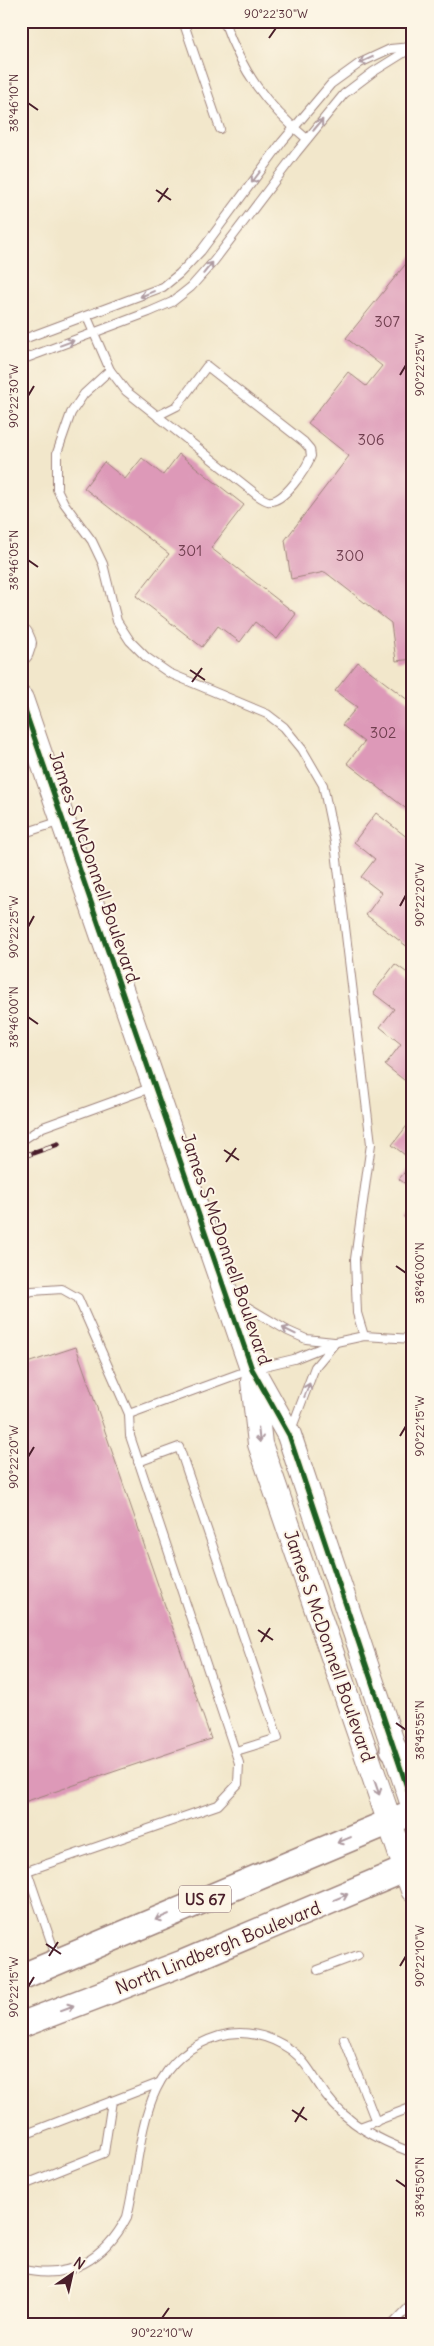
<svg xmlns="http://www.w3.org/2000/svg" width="434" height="2346" font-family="Delius,sans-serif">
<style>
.building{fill:#dd99b8}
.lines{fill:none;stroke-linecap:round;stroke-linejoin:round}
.service-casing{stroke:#9e837b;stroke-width:10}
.primary-casing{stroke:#9e837b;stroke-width:26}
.trunk-casing{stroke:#9e837b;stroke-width:28}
.service{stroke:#fff;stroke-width:8}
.primary{stroke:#fff;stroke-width:24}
.trunk{stroke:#fff;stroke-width:25}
.rail-casing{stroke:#4a1f2b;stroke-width:5.5}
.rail{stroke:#fcf5e5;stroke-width:4;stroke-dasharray:11;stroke-linecap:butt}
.cycleway-casing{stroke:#fcf5e5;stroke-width:8}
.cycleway{stroke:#1b5e20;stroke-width:5}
.oneway{stroke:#ae9aa0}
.ticks{fill:none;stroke:#4a1f2b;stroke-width:2}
.labels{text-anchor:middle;stroke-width:4;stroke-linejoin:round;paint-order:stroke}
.number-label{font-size:15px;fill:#6f3e4e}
.shield{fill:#fcf5e5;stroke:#7f5f63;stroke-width:1}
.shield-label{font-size:16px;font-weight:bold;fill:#4a1f2b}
.street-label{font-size:18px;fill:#4a1f2b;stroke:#fcf5e5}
.neatline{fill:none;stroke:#4a1f2b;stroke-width:2}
.ticks-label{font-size:12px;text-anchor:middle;fill:#4a1f2b}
</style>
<rect width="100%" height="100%" fill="#fcf5e5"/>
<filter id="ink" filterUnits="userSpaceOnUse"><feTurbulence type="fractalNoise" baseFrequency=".02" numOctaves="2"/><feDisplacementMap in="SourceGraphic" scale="10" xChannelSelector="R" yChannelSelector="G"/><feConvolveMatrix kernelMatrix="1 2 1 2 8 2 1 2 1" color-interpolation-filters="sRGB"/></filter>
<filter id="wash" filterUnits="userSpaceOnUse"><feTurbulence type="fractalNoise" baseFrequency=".0096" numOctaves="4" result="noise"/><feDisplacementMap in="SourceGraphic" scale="20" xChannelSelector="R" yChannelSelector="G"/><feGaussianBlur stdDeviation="1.12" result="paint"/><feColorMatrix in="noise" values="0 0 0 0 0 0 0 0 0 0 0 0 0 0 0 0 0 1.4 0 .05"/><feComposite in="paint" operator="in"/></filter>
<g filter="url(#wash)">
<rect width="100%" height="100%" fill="#f2e7cb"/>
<g id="blocks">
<g class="building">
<polygon points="413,255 413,659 396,661 391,623 325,572 291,579 285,540 349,456 308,423 348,372 366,386 382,366 346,338"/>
<polygon points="179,454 244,505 211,548 296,614 277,639 255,622 240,642 218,626 202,647 136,596 169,554 84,488 104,462 125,479 142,458 163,475"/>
<polygon points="358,662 413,704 413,814 347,763 364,742 342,725 357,707 335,691"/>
<polygon points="376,813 413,842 413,951 366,915 382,893 361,877 375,859 354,842"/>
<polygon points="395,964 413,977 413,1087 385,1065 401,1044 380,1027 394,1009 373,993"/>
<polygon points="413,1118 413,1161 392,1145"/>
<polygon points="413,1162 413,1190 399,1179"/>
<polygon points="413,1206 413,1224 404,1217"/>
<polygon points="76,1347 211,1739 21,1803 21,1365"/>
</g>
</g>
</g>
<g filter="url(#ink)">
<use href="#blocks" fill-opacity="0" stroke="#9e837b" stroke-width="1"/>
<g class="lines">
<g class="service-casing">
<g id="service">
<polyline points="183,21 220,129"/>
<path d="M224,21C242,72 266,105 307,139"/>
<path d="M87,317L110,370L126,391L257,495C260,497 264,500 268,501C283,504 306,469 311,456L310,449L304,442L207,366L177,406L157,416"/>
<polyline points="21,340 163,287 179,274 201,251 282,142 331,84 360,63 390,49 411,47"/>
<polyline points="21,360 149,312 172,302 191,287 214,261 296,153 344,94 373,72 413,47"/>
<polyline points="110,370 84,394 71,413 57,453 57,489 64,503 92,541 103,564 117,621 130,641 146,657 169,673 267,714 284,727 302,749 323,785 335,843 371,1144 355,1259 357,1313 364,1336"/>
<polyline points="21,834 61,821"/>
<polyline points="21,1141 43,1127 153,1087"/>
<polyline points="21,1295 32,1291 62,1289 78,1298 129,1414 130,1436 239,1763 238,1784 218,1805 21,1873"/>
<polyline points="234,1299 288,1331 306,1339 334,1342"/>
<polyline points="129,1414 252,1369 294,1359 336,1342 364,1336 413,1339"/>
<polyline points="291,1430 315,1367 335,1343"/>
<polyline points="138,1462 179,1447 278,1738 236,1751"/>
<polyline points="27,1871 57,1959"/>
<polyline points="318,1970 358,1955"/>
<polyline points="344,2039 376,2122"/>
<polyline points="360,2127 413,2107"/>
<polyline points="21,2136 159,2083"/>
<polyline points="21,2186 104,2153 112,2101"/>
<path d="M21,2269C68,2282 106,2258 127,2217C144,2148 136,2061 219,2036C243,2029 270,2035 291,2050C306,2061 315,2080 326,2095C348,2125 379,2140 413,2153"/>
<polyline points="392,2325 413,2303"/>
</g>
</g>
<g class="primary-casing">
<g id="primary">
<polyline points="21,636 24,643 21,652"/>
<polyline points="21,699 252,1369 289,1435 413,1805"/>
<polyline points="253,1381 260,1444 413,1890"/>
</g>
</g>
<g class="trunk-casing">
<g id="trunk">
<polyline points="393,1749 413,1767"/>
<polyline points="21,1977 413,1812"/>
<polyline points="21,2025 183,1963 413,1866"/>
</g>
</g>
<use href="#service" class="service"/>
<use href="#primary" class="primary"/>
<use href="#trunk" class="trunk"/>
<g class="rail-casing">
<polyline id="rail" points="21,1157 58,1144"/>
</g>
<use href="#rail" class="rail"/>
<g class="cycleway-casing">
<polyline id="cycleway" points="21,699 252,1369 289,1435 413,1805"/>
</g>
<use href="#cycleway" class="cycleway"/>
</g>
<defs><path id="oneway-shaft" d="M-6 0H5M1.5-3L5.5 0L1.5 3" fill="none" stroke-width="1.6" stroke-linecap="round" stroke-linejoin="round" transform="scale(1.25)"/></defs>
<g class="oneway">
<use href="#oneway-shaft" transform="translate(366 60) rotate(155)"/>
<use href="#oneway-shaft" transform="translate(318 125) rotate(-50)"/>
<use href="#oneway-shaft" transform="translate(256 177) rotate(127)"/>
<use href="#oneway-shaft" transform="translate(208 268) rotate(-51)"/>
<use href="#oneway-shaft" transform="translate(147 294) rotate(157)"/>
<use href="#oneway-shaft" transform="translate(67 343) rotate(-20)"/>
<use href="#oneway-shaft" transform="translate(289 1331) rotate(-154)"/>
<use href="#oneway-shaft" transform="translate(307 1390) rotate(-69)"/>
<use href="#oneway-shaft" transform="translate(259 1435) rotate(84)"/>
<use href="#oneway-shaft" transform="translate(377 1788) rotate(71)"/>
<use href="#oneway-shaft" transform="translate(344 1840) rotate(157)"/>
<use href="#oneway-shaft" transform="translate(341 1897) rotate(-23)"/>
<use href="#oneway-shaft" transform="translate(162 1917) rotate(157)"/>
<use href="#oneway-shaft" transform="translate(67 2008) rotate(-21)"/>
</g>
</g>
<path class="ticks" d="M269,38L276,28M28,103L38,110M156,190L171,200M158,202L168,188M400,375L406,365M28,396L34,386M28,560L38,567M190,670L205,680M192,682L202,668M400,906L406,895M28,927L34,916M28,1017L38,1024M224,1150L239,1160M226,1162L236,1148M396,1266L406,1273M400,1436L406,1426M28,1457L34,1447M258,1630L273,1640M261,1642L270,1628M396,1723L406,1730M46,1944L61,1954M49,1956L58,1942M400,1966L406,1956M28,1987L34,1977M292,2110L307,2120M295,2122L304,2107M396,2180L406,2187M162,2318L169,2308"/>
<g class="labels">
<g class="number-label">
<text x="387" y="327">307</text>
<text x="371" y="445">306</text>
<text x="190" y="556">301</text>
<text x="350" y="561">300</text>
<text x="383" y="738">302</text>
</g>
<rect class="shield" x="179" y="1885.5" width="52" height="27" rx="4"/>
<g class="shield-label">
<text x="205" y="1905">US 67</text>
</g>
<g class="street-label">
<text transform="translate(94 867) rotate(71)" y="6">James S McDonnell Boulevard</text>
<text transform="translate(226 1249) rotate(71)" y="6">James S McDonnell Boulevard</text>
<text transform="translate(329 1646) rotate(71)" y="6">James S McDonnell Boulevard</text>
<text transform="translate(218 1948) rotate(-22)" y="6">North Lindbergh Boulevard</text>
</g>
</g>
<rect width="434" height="2346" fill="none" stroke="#fcf5e5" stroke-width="55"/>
<g transform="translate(72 2274) rotate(34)" stroke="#fcf5e5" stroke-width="4" paint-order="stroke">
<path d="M0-4L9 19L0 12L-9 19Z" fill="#4a1f2b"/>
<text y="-8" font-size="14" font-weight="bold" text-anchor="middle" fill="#4a1f2b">N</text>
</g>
<rect x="28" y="28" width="378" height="2290" class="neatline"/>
<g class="ticks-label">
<text x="276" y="18">90°22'30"W</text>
<text transform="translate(14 103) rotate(-90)" y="4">38°46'10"N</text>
<text transform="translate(420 365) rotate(-90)" y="4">90°22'25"W</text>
<text transform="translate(14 396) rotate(-90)" y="4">90°22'30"W</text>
<text transform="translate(14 560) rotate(-90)" y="4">38°46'05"N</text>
<text transform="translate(420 895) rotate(-90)" y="4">90°22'20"W</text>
<text transform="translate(14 927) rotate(-90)" y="4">90°22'25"W</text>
<text transform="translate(14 1017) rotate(-90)" y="4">38°46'00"N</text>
<text transform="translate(420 1273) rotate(-90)" y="4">38°46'00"N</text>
<text transform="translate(420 1426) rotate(-90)" y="4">90°22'15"W</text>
<text transform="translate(14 1457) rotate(-90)" y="4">90°22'20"W</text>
<text transform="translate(420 1730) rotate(-90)" y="4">38°45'55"N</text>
<text transform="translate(420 1956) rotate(-90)" y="4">90°22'10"W</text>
<text transform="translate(14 1987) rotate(-90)" y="4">90°22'15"W</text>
<text transform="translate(420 2187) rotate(-90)" y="4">38°45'50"N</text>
<text x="162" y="2337">90°22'10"W</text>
</g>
</svg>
